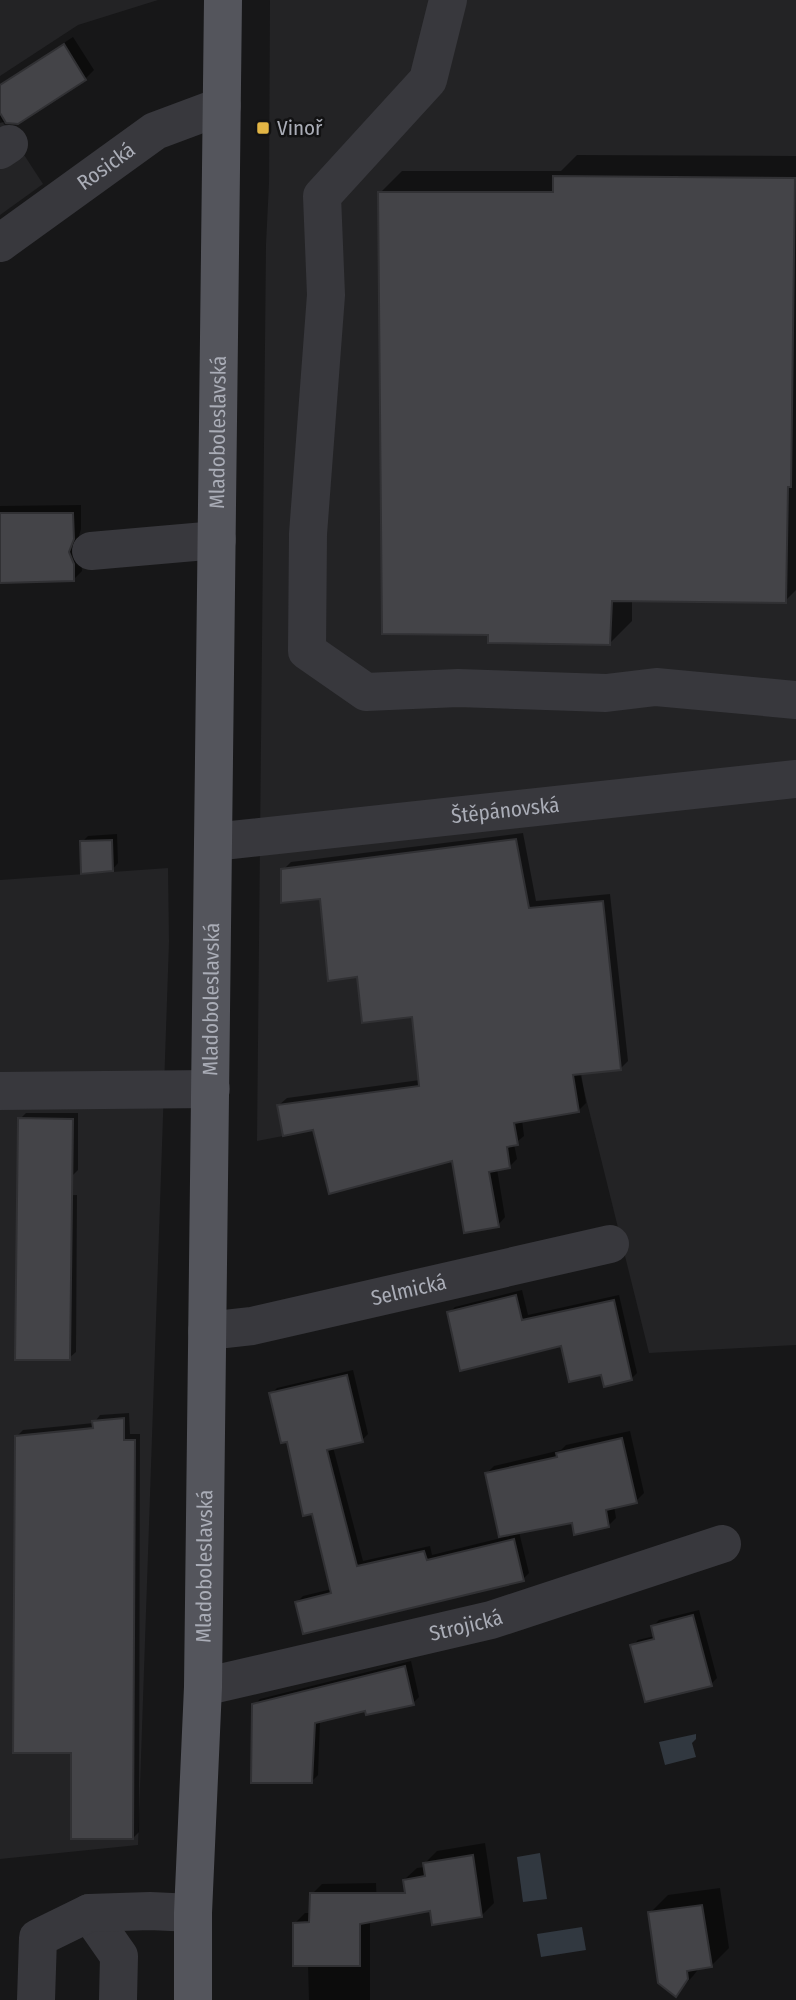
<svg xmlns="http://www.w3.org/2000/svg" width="796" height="2000" font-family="'Fira Sans Condensed',sans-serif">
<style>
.built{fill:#232325}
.water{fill:#313840}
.shadow{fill:#0007}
.building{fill:#444448;stroke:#313134;stroke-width:2}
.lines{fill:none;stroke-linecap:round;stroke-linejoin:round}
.minor{stroke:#38383d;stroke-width:38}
.major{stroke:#54555c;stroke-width:38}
.poi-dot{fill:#e2b545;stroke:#121213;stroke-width:2.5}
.labels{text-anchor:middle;stroke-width:5;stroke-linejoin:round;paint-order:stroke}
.poi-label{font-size:21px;fill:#aaadb7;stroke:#121213;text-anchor:start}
.street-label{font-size:21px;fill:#aaadb7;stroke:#121213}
</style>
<rect width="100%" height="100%" fill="#171718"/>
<g class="built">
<polygon points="0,0 158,0 78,25 0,76"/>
<polygon points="270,0 796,0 796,1345 649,1353 580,1074 424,1109 257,1141 266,244 269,183"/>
<polygon points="0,118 43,184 0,215"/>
<polygon points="168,868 169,942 138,1845 0,1859 0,880"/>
</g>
<g class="water">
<polygon points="696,1734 696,1739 692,1743 696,1757 665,1765 659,1742"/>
<polygon points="540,1853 547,1899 523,1902 517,1857"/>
<polygon points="582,1927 586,1950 541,1957 537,1934"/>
</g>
<g class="shadow">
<polygon points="73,37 94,70 85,79 18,123 7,121 0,123 0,84"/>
<polygon points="577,155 796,156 796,590 785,601 632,600 632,621 610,643 380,193 402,171 561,171"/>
<polygon points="81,505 81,529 77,543 81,555 82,571 73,580 0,581 0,506"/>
<polygon points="523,833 536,901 610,894 628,1061 620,1069 581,1073 586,1103 578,1111 522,1120 524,1136 514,1144 517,1159 509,1167 497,1169 505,1217 498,1225 453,1159 315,1128 279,1105 287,1098 420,1080 413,1015 359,975 321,897 283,870 291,862"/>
<polygon points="117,834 118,863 112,870 82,842 88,836"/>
<polygon points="26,1113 78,1113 78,1170 72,1176 20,1119"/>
<polygon points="77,1195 76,1352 69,1358 25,1196"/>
<polygon points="522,1290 528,1315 619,1295 637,1373 631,1379 603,1373 562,1344 449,1313 455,1307"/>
<polygon points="353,1370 368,1434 362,1440 333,1447 363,1561 430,1546 432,1555 501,1538 486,1474 494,1466 561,1450 566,1445 630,1431 644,1493 636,1501 614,1506 616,1518 608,1526 573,1521 519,1532 529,1573 523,1579 297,1602 303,1596 332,1589 313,1512 271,1394 277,1388"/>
<polygon points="129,1413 130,1434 140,1434 139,1832 133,1838 17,1436 23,1430 94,1423 100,1415"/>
<polygon points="699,1610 717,1678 711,1684 632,1646 638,1640 655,1636 653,1626 659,1620"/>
<polygon points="411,1661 419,1697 413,1703 366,1709 320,1720 318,1775 311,1782 254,1705 260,1699"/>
<polygon points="485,1843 494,1903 481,1916 431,1909 404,1880 417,1868 425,1867 425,1863 437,1851"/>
<polygon points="376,1883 377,1910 370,1917 370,2000 309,2000 308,1965 295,1923 305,1913 311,1913 312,1894 322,1884"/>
<polygon points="720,1888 729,1948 711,1966 700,1967 693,1976 676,1994 650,1913 668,1895"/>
</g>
<g class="building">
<polygon points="64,44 86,80 18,124 6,123 0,113 0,85"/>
<polygon points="553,176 795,178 791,487 788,487 786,603 612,601 610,645 488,643 488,635 382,634 378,192 553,192"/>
<polygon points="0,513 73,513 74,539 69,552 74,564 74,581 0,583"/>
<polygon points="516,839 529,908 603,901 621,1070 573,1075 579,1112 514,1123 518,1145 507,1147 510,1168 489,1172 499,1227 464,1233 452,1161 329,1194 313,1130 283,1136 277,1105 419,1086 412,1017 362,1023 357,977 328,981 320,899 281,903 281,869"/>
<polygon points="112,840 113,871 81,874 80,841"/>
<polygon points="18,1118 73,1119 70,1360 15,1360"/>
<polygon points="516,1295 522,1320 614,1300 632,1380 604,1387 601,1375 569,1382 561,1346 460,1371 447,1312"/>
<polygon points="347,1375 363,1442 327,1450 357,1566 424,1551 427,1560 514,1539 524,1581 303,1634 295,1602 331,1593 312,1514 303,1516 287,1442 281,1443 269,1393"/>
<polygon points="124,1418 124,1440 135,1440 133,1839 71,1839 71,1753 13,1753 15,1436 93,1428 92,1421"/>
<polygon points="622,1438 637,1503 606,1510 609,1527 574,1535 572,1523 499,1537 485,1473 557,1457 556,1453"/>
<polygon points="693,1615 712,1686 645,1702 630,1645 654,1639 651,1626"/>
<polygon points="405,1666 414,1705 366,1715 365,1711 315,1723 312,1783 251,1783 252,1704"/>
<polygon points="473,1855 482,1917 432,1925 430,1911 360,1924 360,1966 293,1966 293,1923 309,1922 310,1893 405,1893 403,1880 425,1876 423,1863"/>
<polygon points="702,1905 712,1967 687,1971 688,1979 676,1997 658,1983 648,1912"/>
</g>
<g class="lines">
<g class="minor">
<polyline points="448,0 428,80 322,196 326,295 308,534 307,651 366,692 458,688 606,693 656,687 796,700"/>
<polyline points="0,150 9,144"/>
<path id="s1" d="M0,243L155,131L222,106"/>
<polyline points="91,551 217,540"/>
<path id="s2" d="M213,842L796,779"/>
<polyline points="0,1091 211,1089"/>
<path id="s3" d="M207,1331L252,1326L610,1244"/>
<path id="s4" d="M203,1687L491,1620L722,1544"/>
<polyline points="89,1913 119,1956 118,2000"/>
<polyline points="36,2000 38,1938 89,1913 150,1911 193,1913"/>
</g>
<path class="major" id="s5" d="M193,2000V1913L203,1687L223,0"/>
</g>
<rect class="poi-dot" x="256" y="121" width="14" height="14" rx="3.5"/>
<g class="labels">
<g class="poi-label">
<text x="277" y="135">Vinoř</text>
</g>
<g class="street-label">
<text dy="7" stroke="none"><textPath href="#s1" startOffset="131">Rosická</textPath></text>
<text dy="7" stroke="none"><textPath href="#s5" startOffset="1568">Mladoboleslavská</textPath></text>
<text dy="7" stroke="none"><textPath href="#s2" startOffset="294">Štěpánovská</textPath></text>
<text dy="7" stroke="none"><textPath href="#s5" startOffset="1001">Mladoboleslavská</textPath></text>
<text dy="7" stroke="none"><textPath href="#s3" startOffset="206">Selmická</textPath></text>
<text dy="7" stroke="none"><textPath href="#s5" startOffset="434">Mladoboleslavská</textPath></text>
<text dy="7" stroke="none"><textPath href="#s4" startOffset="270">Strojická</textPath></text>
</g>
</g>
</svg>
